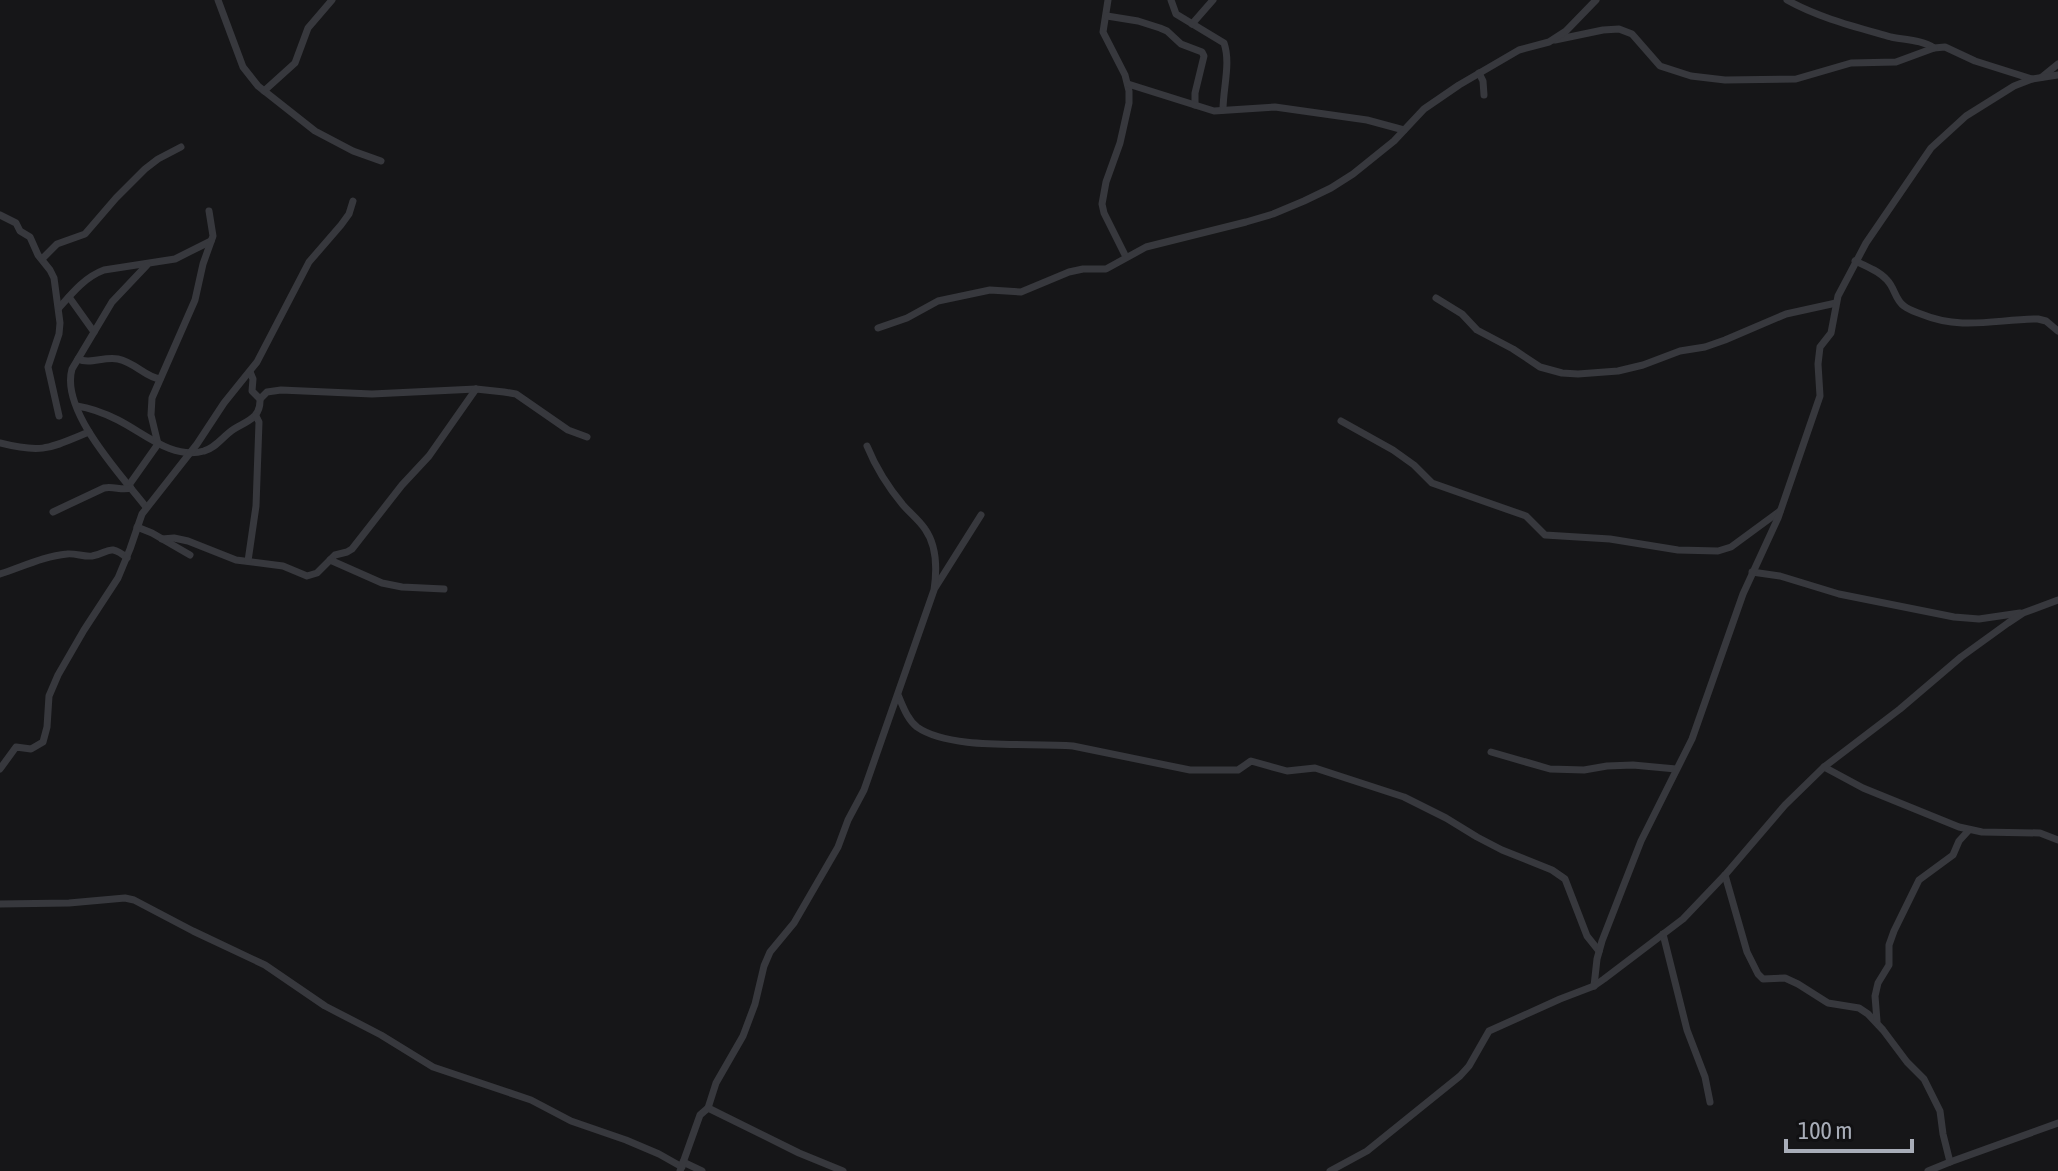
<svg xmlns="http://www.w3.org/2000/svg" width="2058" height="1171" font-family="'Asap Condensed',sans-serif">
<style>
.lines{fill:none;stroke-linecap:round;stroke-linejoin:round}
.minor{stroke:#37383d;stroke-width:7}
</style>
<rect width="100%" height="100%" fill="#161618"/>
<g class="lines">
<g class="minor">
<polyline points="218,0 243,67 258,86 315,131 353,151 381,161"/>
<polyline points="1108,0 1103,32 1125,75 1129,91 1129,103 1120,143 1106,182 1102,204 1104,213 1126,257"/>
<path d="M1171,0L1176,14L1224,43C1231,63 1223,88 1223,110"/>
<path d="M1787,0C1819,18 1856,27 1891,37C1905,40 1922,40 1934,48L1945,47L1975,61L2032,79"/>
<polyline points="1107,16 1138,21 1160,28 1167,31 1181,44 1202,52 1204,56 1195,93 1195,105"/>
<polyline points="1192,24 1213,0"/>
<polyline points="1555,40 1603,30 1619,29 1632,34 1660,66 1691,76 1725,80 1796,79 1851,63 1896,62 1934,48"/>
<polyline points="1479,73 1483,81 1484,95"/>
<polyline points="2042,77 2058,64"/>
<polyline points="1128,84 1214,111 1275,107 1367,120 1404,130"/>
<polyline points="264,91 295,63 308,28 332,0"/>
<polyline points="0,215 16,223 20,231 30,237 38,255 50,270 54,278 60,323 59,334 48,367 59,416"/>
<polyline points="42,259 57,244 85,234 116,198 145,169 158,159 181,147"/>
<path d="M1855,261C1866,266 1879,271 1887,280C1895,288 1895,300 1904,306C1909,310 1916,312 1921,314C1962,331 1997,319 2038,319L2046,321L2058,331"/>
<polyline points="69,297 94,332"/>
<polyline points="1436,298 1462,314 1477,330 1513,349 1540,367 1562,373 1578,374 1618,371 1643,365 1680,351 1705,347 1725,340 1786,314 1836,303"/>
<path d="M59,308C72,293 85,277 104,270L175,259L211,241"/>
<polyline points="878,328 907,318 938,301 990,290 1021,292 1069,272 1083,269 1106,269 1146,247 1246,222 1273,214 1304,201 1331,188 1353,174 1394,141 1424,109 1459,85 1519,50 1549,42 1566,31 1596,0"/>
<path d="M78,359C90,365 104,356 118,359C136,363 145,377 160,379"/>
<polyline points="260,399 267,392 281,390 372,394 476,389 504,392 516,394 568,430 587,437"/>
<path d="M77,406C91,408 104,413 118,420C144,433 172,460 204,451C216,448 223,436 234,429C247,421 261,418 260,399L252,391L253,379L250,372"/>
<polyline points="1341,421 1393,450 1414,465 1432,483 1526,516 1545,535 1610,539 1678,550 1718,551 1731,547 1780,511"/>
<path d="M0,443C43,454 50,448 89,432"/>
<polyline points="129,485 158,444 151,415 152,398 195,300 203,264 213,236 209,211"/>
<path d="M146,507C122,476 60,411 72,369L112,302L147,265"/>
<path d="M53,512L104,488C114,486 122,491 131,488"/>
<polyline points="137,527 152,533 190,555"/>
<polyline points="162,539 174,538 188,541 236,560 283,566 307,576 317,573 335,555 347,552 352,549 402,485 429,456 476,389"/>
<polyline points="330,560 382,583 402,587 444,589"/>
<polyline points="248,561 256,506 259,422 256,416"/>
<polyline points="1752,572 1780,576 1839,594 1954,617 1979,619 2020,613"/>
<path d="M0,574C22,567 44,556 67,554C75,553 84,557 92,556C109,553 109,543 127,558"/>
<polyline points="935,588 981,515"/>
<path d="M898,695C903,706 907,719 917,727C951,751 1031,742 1073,746L1190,770H1238L1251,761L1287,771L1315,768L1404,797L1446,818L1477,837L1502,850L1552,870L1565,879L1587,936L1599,951"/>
<polyline points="1491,752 1550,769 1584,770 1607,766 1633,765 1676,769"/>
<polyline points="1824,767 1863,788 1959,827 1982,832 2040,833 2058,840"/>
<polyline points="0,769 16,747 31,749 43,742 47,727 49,696 58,675 84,630 118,578 130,549 142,514 197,444 224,403 257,362 309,262 341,225 349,214 353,201"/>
<polyline points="1725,875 1747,952 1758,974 1763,979 1785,978 1798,984 1828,1003 1859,1008 1868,1014 1883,1030 1907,1062 1924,1079 1940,1111 1943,1134 1950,1162"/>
<polyline points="0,904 69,903 125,898 134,900 193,931 265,965 325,1006 381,1035 433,1067 531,1100 571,1121 626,1140 659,1154 682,1167"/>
<polyline points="1663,934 1687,1030 1705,1077 1710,1102"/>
<polyline points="1594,986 1597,959 1602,941 1623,887 1641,841 1692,739 1743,594 1778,518 1820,396 1818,364 1820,347 1831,333 1838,296 1866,243 1931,148 1966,116 2014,86 2032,79 2058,75"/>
<polyline points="1877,1021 1875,996 1878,983 1889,965 1889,945 1894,931 1919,880 1953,855 1959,841 1969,830"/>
<polyline points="708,1108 799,1153 843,1171"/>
<polyline points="683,1162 702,1171"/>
<path d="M680,1171L700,1115L708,1108L716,1083L743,1036L755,1004L764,966L770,952L794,923L838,847L848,820L864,790L934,590C937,570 937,546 925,529C919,520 910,513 903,505C888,487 876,468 867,446"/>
<polyline points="1330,1171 1367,1151 1460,1076 1469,1066 1489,1031 1560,999 1594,986 1604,979 1683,919 1725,875 1785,805 1824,767 1900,709 1961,657 2008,623 2023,613 2058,600"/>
<polyline points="1928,1171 1950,1162 2058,1123"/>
</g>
</g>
<path d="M1786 1139v12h126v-12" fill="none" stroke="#a8adb8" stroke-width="4"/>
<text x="1798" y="1139" font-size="24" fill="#a8adb8" stroke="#111113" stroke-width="6" paint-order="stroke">100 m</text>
</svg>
